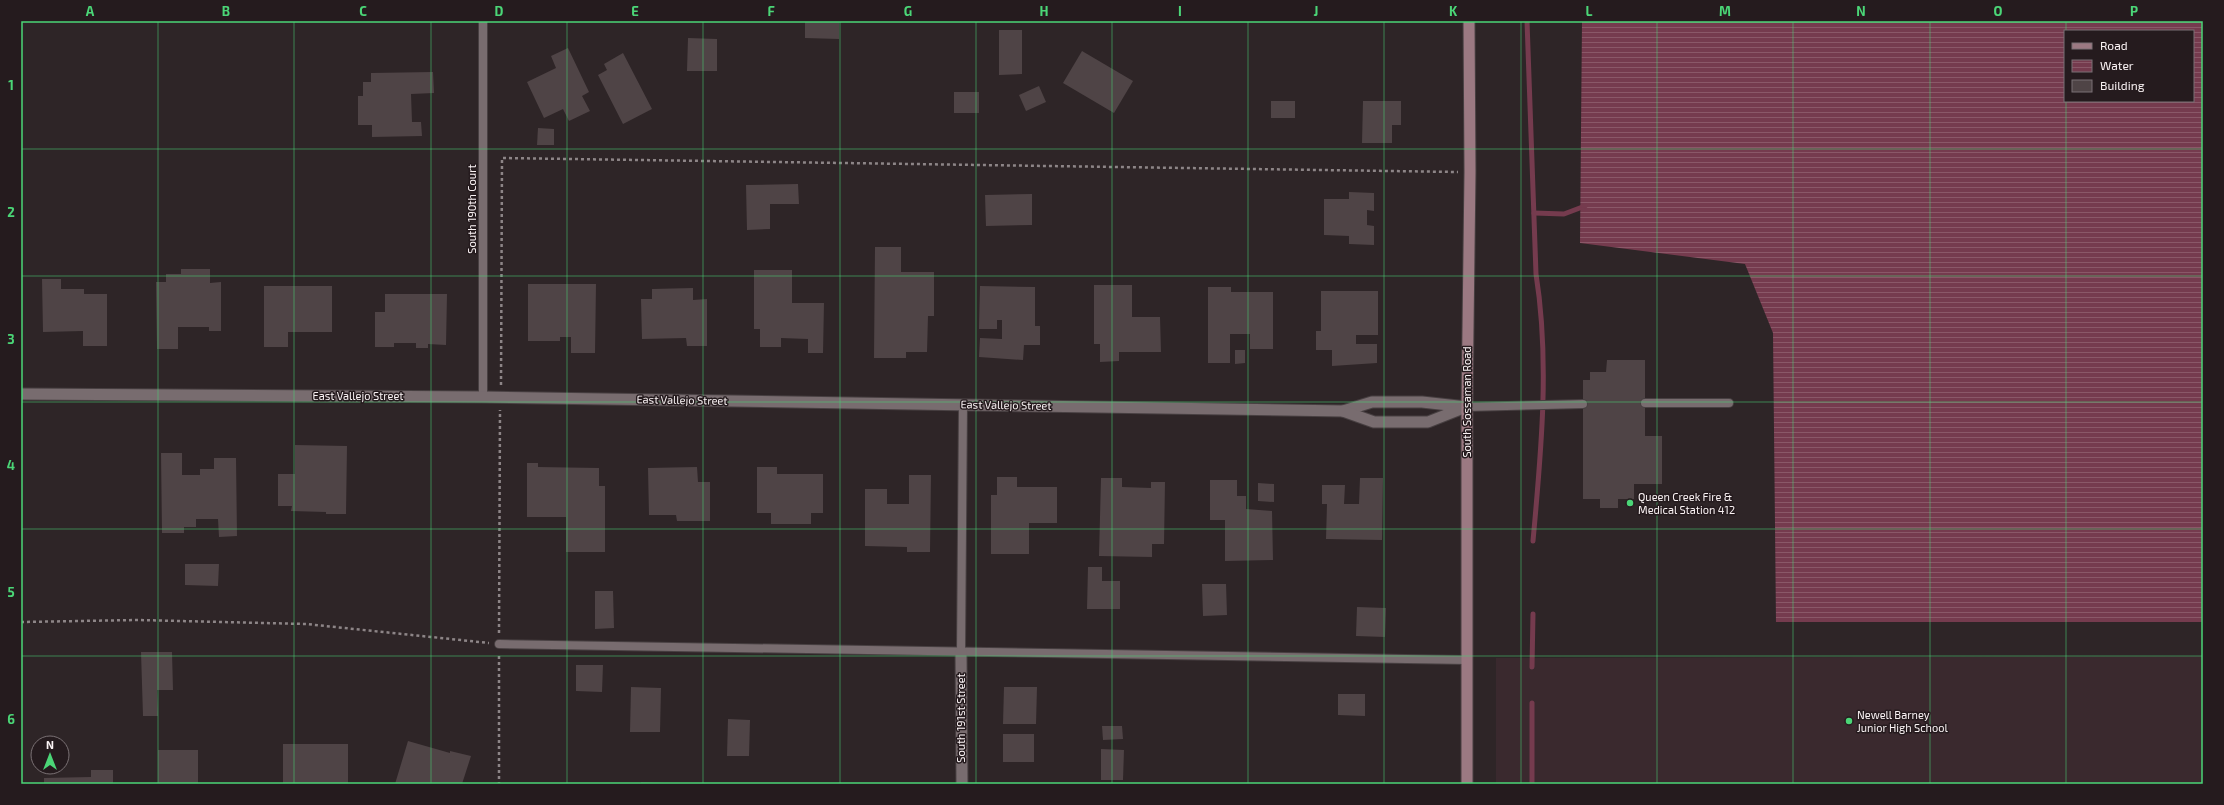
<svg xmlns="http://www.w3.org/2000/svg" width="2224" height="805" font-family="'Exo 2',sans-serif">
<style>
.built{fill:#3a292e}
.water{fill:url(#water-rules);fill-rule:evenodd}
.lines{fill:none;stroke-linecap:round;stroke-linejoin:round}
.stream{stroke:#753b4e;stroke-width:5}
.building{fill:#4f4446}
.service-casing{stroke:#484042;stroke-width:10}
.minor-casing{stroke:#484042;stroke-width:13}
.secondary-casing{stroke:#484042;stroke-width:13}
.path{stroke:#8d8587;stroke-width:2.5;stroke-dasharray:3 3;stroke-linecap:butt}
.service{stroke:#786c6f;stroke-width:8}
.minor{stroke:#786c6f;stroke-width:11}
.secondary{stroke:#9b7982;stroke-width:11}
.grid{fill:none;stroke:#4bd677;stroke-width:1;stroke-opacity:0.55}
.poi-dot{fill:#4bd677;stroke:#251b1e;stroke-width:1.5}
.labels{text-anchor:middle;stroke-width:3;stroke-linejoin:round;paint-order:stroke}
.street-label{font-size:11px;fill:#faf3f4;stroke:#251b1e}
.poi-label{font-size:11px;fill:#faf3f4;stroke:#251b1e;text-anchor:start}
.neatline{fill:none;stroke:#4bd677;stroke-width:1.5}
.grid-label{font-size:13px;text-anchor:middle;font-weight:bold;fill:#4bd677}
</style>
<defs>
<pattern id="water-rules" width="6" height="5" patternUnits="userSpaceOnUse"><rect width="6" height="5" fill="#753b4e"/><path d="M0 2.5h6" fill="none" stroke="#8a5868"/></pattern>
</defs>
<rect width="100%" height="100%" fill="#2e2527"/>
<polygon class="built" points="2203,656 2203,784 1496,784 1496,658"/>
<path class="water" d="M1582,21H2203V622H1776L1773,333L1745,264L1580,243ZM2065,31H2193V101H2065Z"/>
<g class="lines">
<g class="stream">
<path d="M1527,21L1536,274C1550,362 1541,453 1533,541"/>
<polyline points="1534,213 1564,214 1585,206"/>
<polyline points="1532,667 1533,614"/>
<polyline points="1532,703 1532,784"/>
</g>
</g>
<g class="building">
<polygon points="805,21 839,21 839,39 805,38"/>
<polygon points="999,30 1022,30 1022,74 999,75"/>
<polygon points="688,38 717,39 717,71 687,71"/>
<polygon points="568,48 589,92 582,96 590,111 569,121 563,109 544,118 527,82 556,68 551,56"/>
<polygon points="1082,51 1133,81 1114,113 1063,83"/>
<polygon points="623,53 652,109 623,124 598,75 607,70 604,64"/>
<polygon points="433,72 434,93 411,94 412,122 421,122 422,136 372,137 372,125 358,125 358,96 363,96 363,82 371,82 371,73"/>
<polygon points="1039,86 1046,102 1026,111 1019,95"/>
<rect x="954" y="92" width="25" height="21"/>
<rect x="1271" y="101" width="24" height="17"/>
<polygon points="1363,101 1401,101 1401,125 1392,125 1392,143 1362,143"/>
<polygon points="538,128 554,129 554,145 537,145"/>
<polygon points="798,184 799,204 770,204 770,229 747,230 746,185"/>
<polygon points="1349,192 1374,193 1374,211 1367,210 1367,225 1374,226 1374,245 1349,244 1349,236 1324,235 1324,199 1349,199"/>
<polygon points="1032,194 1032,225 986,226 985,195"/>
<polygon points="875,247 901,247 901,272 934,272 934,316 928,316 927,352 906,352 906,358 874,358"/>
<polygon points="181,269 210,269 210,283 221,282 221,331 209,331 209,327 178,327 178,349 157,349 156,282 166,282 166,274 181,274"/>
<polygon points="754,270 792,270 792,303 824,303 823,353 808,353 808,339 781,338 781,347 760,347 760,329 754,329"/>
<polygon points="42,279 61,279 61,289 84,289 84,294 107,294 107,346 83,346 83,331 43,332"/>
<polygon points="528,284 596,284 595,353 571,353 571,337 560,337 560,341 528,341"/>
<polygon points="1094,285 1132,285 1132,317 1160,317 1161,352 1119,352 1119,361 1100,362 1100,344 1094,344"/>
<polygon points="264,286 332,286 332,332 288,332 288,347 264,347"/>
<polygon points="980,286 1035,287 1035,326 1040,326 1040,345 1024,345 1023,360 979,357 980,338 1002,339 1002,320 997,320 997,329 979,329"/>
<polygon points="1208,287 1231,287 1231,292 1273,292 1273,349 1250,349 1250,334 1230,334 1230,363 1208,363"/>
<polygon points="693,288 693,300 707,299 707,346 687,346 686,338 642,339 641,299 652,299 652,289"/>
<polygon points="1321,291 1378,291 1378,335 1356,335 1356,344 1377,344 1377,363 1332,366 1332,350 1316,350 1316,331 1321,331"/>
<polygon points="385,294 447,294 446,345 428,344 428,348 416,348 416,343 394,343 394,347 375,347 375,312 385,312"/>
<polygon points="1235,350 1245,350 1245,363 1235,364"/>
<polygon points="1607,360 1645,360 1645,436 1662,436 1662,484 1634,484 1634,499 1618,499 1618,508 1600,508 1600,499 1583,499 1583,380 1590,380 1590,372 1606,372"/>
<polygon points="295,445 347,446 346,514 326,514 326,512 291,511 292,506 278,506 278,474 295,474"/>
<polygon points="161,453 182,453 182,475 200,475 200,469 214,469 214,458 236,458 237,536 219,537 218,519 196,519 196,527 184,527 184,533 162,533"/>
<polygon points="527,463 538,463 538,467 599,468 599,486 605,486 605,552 566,552 566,517 527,517"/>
<polygon points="697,467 698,482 710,482 710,521 677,521 676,515 649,515 648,468"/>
<polygon points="757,467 777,467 777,474 823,474 823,513 811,513 811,524 771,524 771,513 757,513"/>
<polygon points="909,475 931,475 930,552 907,552 907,547 865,546 865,489 887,489 887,504 909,504"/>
<polygon points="997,477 1017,477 1017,487 1057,487 1057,523 1029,523 1029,554 991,554 991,495 997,495"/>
<polygon points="1101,478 1122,478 1122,487 1151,488 1151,482 1165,482 1164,544 1152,544 1152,557 1099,556"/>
<polygon points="1360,478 1383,478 1382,540 1326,539 1327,504 1322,504 1322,485 1345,485 1344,504 1359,504"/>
<polygon points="1210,480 1237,480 1237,496 1246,496 1246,509 1272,511 1273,560 1225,561 1225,520 1210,520"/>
<polygon points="1258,483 1274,484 1274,502 1258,501"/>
<polygon points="185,564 219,564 218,586 185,585"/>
<polygon points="1088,567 1102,567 1102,581 1120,581 1120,609 1087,609"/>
<polygon points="1202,584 1226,584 1227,615 1203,616"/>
<polygon points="595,591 613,591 614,628 595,629"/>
<polygon points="1357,607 1386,608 1385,637 1356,636"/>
<polygon points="141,652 172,652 173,690 157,690 158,716 143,716"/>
<polygon points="576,665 603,665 602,692 576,691"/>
<polygon points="631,687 661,688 660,732 630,732"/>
<polygon points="1004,687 1037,687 1036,724 1003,724"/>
<polygon points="1338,694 1365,694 1365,716 1338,715"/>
<polygon points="728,719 750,720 749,756 727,756"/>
<polygon points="1102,726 1122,726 1123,739 1103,740"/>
<rect x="1003" y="734" width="31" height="28"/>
<polygon points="408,741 450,753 450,751 471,756 462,784 395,784"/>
<rect x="283" y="744" width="65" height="40"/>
<polygon points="1101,749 1124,750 1123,780 1101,780"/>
<rect x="158" y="750" width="40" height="34"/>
<polygon points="91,770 113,770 113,784 44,784 44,778 91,777"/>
<polygon points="641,782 665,783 665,784 641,784"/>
</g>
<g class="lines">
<g class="service-casing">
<g id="service">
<polyline points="483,21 483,397"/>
<polyline points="1645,403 1729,403"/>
<polyline points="1467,407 1583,404"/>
<polyline points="499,644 1467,660"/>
<polyline points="961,652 963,405"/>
</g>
</g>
<g class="minor-casing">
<g id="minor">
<polyline points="21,394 483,397 1343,411 1372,402 1422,402 1467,407"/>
<polyline points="1343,411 1374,422 1428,422 1466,407"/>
<polyline points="961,652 962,784"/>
</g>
</g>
<g class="secondary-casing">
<polyline id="secondary" points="1467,784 1467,407 1470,172 1469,21"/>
</g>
<g class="path">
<polyline points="501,385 502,158 1458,172"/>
<polyline points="21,622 138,620 306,624 489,643"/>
<polyline points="499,633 500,410"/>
<polyline points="499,656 499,784"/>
</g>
<use href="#service" class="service"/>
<use href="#minor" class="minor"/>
<use href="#secondary" class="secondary"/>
</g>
<path class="grid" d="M158,21V784M294,21V784M431,21V784M567,21V784M703,21V784M840,21V784M976,21V784M1112,21V784M1248,21V784M1384,21V784M1521,21V784M1657,21V784M1793,21V784M1930,21V784M2066,21V31M2066,101V784M21,149H2203M21,276H2203M21,402H2203M21,529H2203M21,656H2203"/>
<g class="poi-dot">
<circle cx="1630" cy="503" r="4"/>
<circle cx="1849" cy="721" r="4"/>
</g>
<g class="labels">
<g class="street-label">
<text transform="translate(472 209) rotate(-90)" y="4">South 190th Court</text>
<text x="358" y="400">East Vallejo Street</text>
<text transform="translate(682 400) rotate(1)" y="4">East Vallejo Street</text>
<text transform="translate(1467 402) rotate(-90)" y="4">South Sossaman Road</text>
<text transform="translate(1006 405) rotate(1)" y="4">East Vallejo Street</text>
<text transform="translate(961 718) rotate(-90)" y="4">South 191st Street</text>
</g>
<g class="poi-label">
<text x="1638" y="501">Queen Creek Fire &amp;<tspan x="1638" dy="13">Medical Station 412</tspan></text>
<text x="1857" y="719">Newell Barney<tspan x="1857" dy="13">Junior High School</tspan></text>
</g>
</g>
<rect width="2224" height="805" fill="none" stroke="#251b1e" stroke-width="44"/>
<rect x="2064" y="30" width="130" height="72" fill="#251b1e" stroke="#7a7174"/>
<rect x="2072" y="43" width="20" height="6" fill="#9b7982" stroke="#7a7174"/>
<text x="2100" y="50" font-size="12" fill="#faf3f4">Road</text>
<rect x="2072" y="60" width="20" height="12" fill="url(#water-rules)" stroke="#7a7174"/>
<text x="2100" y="70" font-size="12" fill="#faf3f4">Water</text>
<rect x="2072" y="80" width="20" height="12" fill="#4f4446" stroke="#7a7174"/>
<text x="2100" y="90" font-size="12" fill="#faf3f4">Building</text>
<g transform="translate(50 755)"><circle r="19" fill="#251b1e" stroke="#7a7174"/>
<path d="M0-3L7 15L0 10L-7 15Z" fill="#4bd677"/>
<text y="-6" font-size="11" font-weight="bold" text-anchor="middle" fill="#faf3f4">N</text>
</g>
<rect x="22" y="22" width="2180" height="761" class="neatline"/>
<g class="grid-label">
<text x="90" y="16">A</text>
<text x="226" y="16">B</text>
<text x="363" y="16">C</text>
<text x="499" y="16">D</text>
<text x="635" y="16">E</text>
<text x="771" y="16">F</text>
<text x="908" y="16">G</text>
<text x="1044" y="16">H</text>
<text x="1180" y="16">I</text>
<text x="1316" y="16">J</text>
<text x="1453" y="16">K</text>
<text x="1589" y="16">L</text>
<text x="1725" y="16">M</text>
<text x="1861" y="16">N</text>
<text x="1998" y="16">O</text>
<text x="2134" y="16">P</text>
<text x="11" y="90">1</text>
<text x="11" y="217">2</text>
<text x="11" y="344">3</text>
<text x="11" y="470">4</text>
<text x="11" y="597">5</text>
<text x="11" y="724">6</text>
</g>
</svg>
